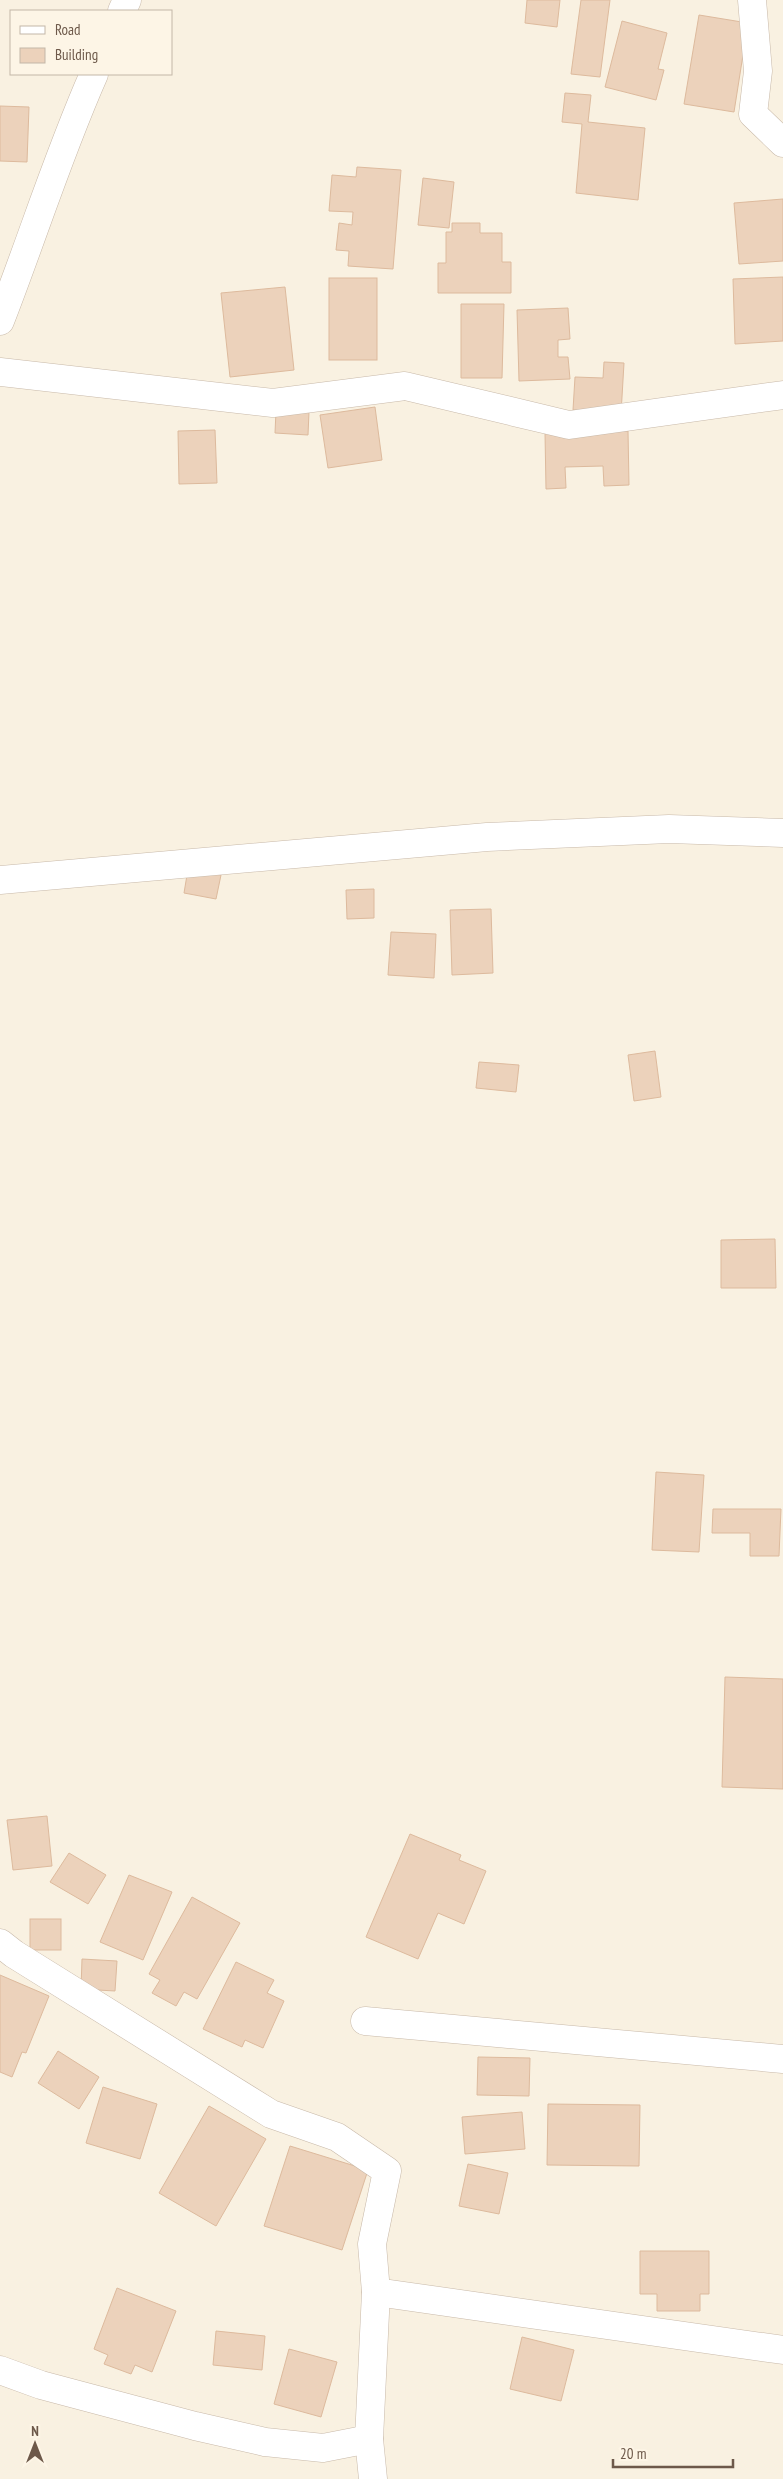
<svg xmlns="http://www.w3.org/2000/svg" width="783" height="2479" font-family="'PT Sans Narrow',sans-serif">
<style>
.building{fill:#ecd2bb;stroke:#ddba9d}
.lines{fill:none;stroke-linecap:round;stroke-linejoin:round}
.minor-casing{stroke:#c8b9a9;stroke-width:29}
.minor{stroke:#fff;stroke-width:28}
</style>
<rect width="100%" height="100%" fill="#f9f1e1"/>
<g class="building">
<polygon points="527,0 560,0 557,27 525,23"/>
<polygon points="581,0 610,0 600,77 571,74"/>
<polygon points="699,15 748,23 734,112 684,104"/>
<polygon points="622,21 667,33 658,69 664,70 656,100 605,87"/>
<polygon points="565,93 591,95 588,122 645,128 638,200 576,193 582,124 562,122"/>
<polygon points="0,106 29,107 27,162 0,161"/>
<polygon points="357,167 401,170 393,269 348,266 349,251 336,250 339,223 352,225 353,212 329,211 332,175 356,177"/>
<polygon points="423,178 454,182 449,228 418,225"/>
<polygon points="783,199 783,261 739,264 734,203"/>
<polygon points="452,223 480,223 480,233 502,233 502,262 511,262 511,293 438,293 438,263 446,263 446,232 452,232"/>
<polygon points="783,277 783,341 735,344 733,279"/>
<rect x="329" y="278" width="48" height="82"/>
<polygon points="285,287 294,370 230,377 221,293"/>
<polygon points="461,304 504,304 502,378 461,378"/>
<polygon points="568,308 570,339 558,340 558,357 568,357 570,379 519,381 517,310"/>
<polygon points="604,362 624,363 621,414 573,410 575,377 603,378"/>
<polygon points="375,407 382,460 328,468 320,415"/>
<polygon points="276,411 309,412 308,435 275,433"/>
<polygon points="215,430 217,483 179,484 178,431"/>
<polygon points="628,431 629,485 604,486 603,466 565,467 566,488 546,489 545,433"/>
<polygon points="188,869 221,875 216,899 184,893"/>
<polygon points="374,889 374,918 347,919 346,890"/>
<polygon points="491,909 493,973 452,975 450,910"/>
<polygon points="391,932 436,934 434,978 388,975"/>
<polygon points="655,1051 661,1097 634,1101 628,1055"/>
<polygon points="479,1062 519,1065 516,1092 476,1088"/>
<polygon points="775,1239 776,1288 721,1288 721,1240"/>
<polygon points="656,1472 704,1475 699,1552 652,1550"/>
<polygon points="713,1509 781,1509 779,1556 750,1556 750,1533 712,1533"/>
<polygon points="725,1677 783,1679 783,1789 722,1787"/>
<polygon points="47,1816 52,1866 13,1870 7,1820"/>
<polygon points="410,1834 461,1855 459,1860 486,1871 464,1924 438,1913 418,1959 366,1937"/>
<polygon points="69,1853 106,1875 88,1904 50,1882"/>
<polygon points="129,1875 172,1892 143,1960 100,1942"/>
<polygon points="192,1897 240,1923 197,1999 184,1992 176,2006 152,1993 160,1980 149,1974"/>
<rect x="30" y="1919" width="31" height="31"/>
<polygon points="82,1959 117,1961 115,1991 81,1989"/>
<polygon points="236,1962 274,1980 267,1993 284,2001 263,2048 245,2040 242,2047 203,2029"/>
<polygon points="0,1975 49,1996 26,2053 22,2052 12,2077 0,2072"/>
<polygon points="58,2051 99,2077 79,2109 38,2083"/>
<polygon points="478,2057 530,2058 529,2096 477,2095"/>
<polygon points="103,2087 157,2104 140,2159 86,2143"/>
<polygon points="548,2104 640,2105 639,2166 547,2165"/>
<polygon points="209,2106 266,2139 216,2226 159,2193"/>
<polygon points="522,2112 525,2149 465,2154 462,2117"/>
<polygon points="290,2146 368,2170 342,2250 264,2226"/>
<polygon points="468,2164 508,2173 499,2214 459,2206"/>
<polygon points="640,2251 709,2251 709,2294 700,2294 700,2311 657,2311 657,2294 640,2294"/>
<polygon points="117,2288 176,2311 152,2372 135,2365 131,2374 104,2364 108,2355 94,2349"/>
<polygon points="216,2331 265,2336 262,2370 213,2365"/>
<polygon points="522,2337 574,2350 561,2401 510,2389"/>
<polygon points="289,2349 337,2362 321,2417 274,2404"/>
</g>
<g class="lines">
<g class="minor-casing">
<g id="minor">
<polyline points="752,0 758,71 753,114 783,143"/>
<polyline points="122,11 127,0"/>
<path d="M0,321C32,239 58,155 94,74"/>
<polyline points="0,372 273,403 405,386 569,425 783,395"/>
<polyline points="0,880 487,837 669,829 783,833"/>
<polyline points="0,1943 14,1954 271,2114 337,2137 387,2171 372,2244 376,2292 369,2439 373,2479"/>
<polyline points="365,2021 783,2059"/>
<polyline points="376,2292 783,2350"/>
<polyline points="0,2370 41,2385 195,2426 265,2442 323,2448 369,2439"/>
</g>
</g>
<use href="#minor" class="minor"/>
</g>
<rect x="10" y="10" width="162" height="65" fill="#fdf5e6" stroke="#c3b7a8"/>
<rect x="20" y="26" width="25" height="8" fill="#ffffff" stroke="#c3b7a8"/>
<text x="55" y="35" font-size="15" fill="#6d594a">Road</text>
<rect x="20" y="48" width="25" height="15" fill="#ecd2bb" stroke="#c3b7a8"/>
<text x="55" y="60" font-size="15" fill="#6d594a">Building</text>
<g transform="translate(35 2444)" stroke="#fdf5e6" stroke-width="4" paint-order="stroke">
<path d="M0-4L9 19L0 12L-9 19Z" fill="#6d594a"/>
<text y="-8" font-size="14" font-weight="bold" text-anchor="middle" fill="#6d594a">N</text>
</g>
<path d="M613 2459v8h120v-8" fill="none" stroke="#6d594a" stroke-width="2.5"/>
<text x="620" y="2459" font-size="15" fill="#6d594a" stroke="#fdf5e6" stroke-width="4" paint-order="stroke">20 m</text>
</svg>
